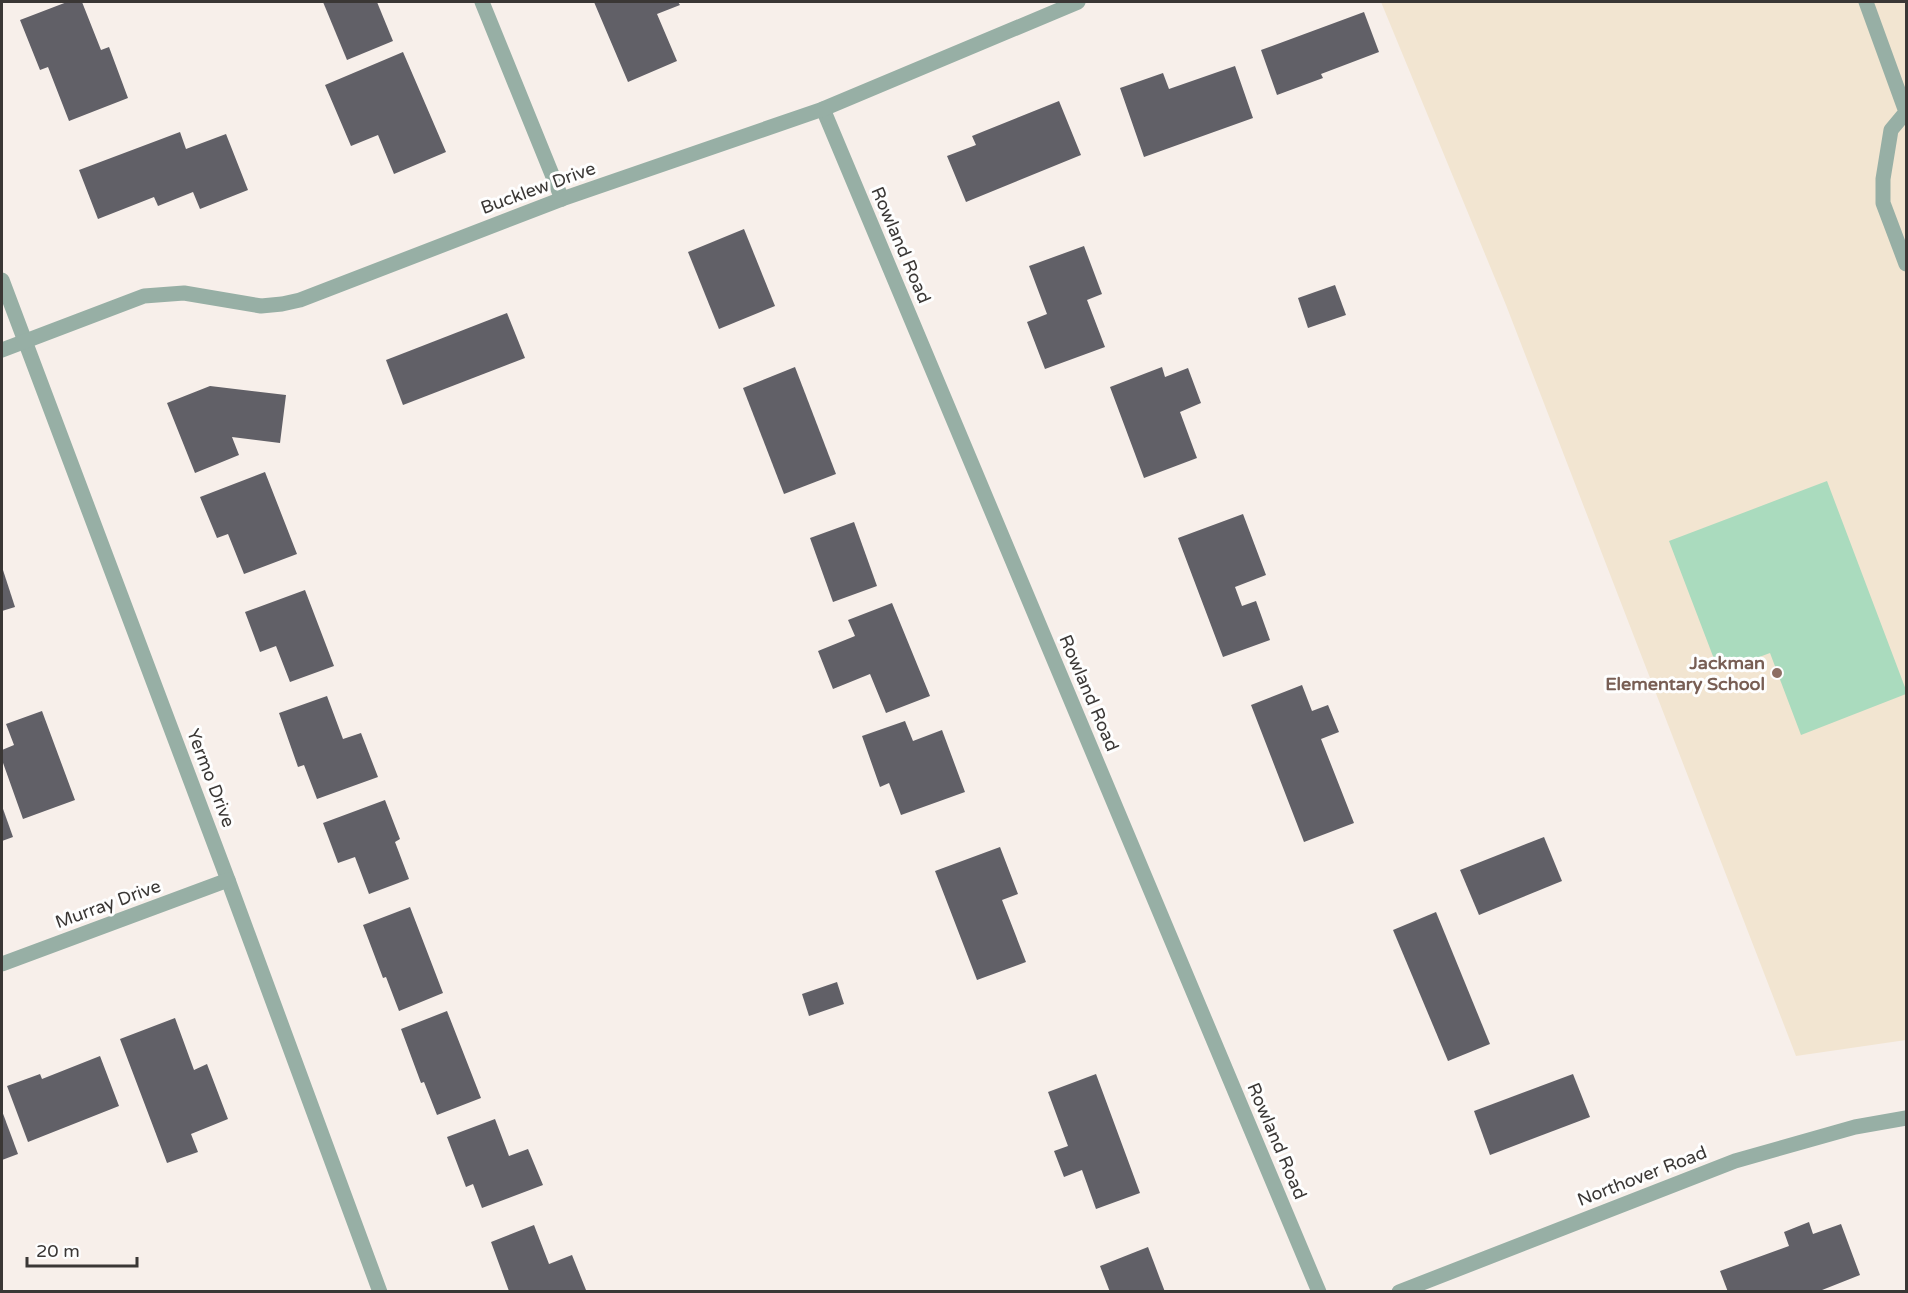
<svg xmlns="http://www.w3.org/2000/svg" width="1908" height="1293" font-family="'Varela Round',sans-serif">
<style>
.education{fill:#f2e5d1}
.green{fill:#aadbbe}
.building{fill:#616067}
.lines{fill:none;stroke-linecap:round;stroke-linejoin:round}
.minor{stroke:#97afa5;stroke-width:15}
.education-dot{fill:#8d6e63;stroke:#fefefe;stroke-width:2}
.labels{text-anchor:middle;stroke-width:6;stroke-linejoin:round;paint-order:stroke}
.street-label{font-size:18px;fill:#3a3735;stroke:#fefefe}
.education-label{font-size:18px;font-weight:bold;fill:#785e54;stroke:#fefefe;text-anchor:end}
</style>
<rect width="100%" height="100%" fill="#f7efea"/>
<polygon class="education" points="1381,2 1906,2 1906,1040 1796,1056 1506,305"/>
<polygon class="green" points="1827,481 1906,690 1906,694 1801,735 1770,653 1719,672 1669,541"/>
<g class="building">
<polygon points="67,2 82,2 101,50 109,47 128,98 69,121 48,67 40,70 20,20"/>
<polygon points="323,2 377,2 393,41 347,60"/>
<polygon points="594,2 678,2 680,5 657,14 677,61 628,82"/>
<polygon points="1364,12 1379,52 1321,74 1323,78 1277,95 1261,50"/>
<polygon points="403,52 446,152 394,174 378,135 351,146 325,85"/>
<polygon points="1235,66 1253,118 1144,157 1120,88 1163,73 1169,89"/>
<polygon points="1059,101 1081,155 966,202 947,156 976,145 972,136"/>
<polygon points="180,132 186,149 226,134 248,190 200,209 193,192 158,206 154,197 98,219 79,170"/>
<polygon points="744,229 775,306 719,329 688,252"/>
<polygon points="1084,246 1102,294 1087,300 1105,347 1045,369 1027,322 1047,314 1029,266"/>
<polygon points="1335,285 1346,315 1308,328 1298,298"/>
<polygon points="507,313 525,358 403,405 386,360"/>
<polygon points="795,367 836,474 784,494 743,388"/>
<polygon points="1162,367 1165,377 1188,368 1201,403 1180,412 1197,458 1144,478 1110,387"/>
<polygon points="210,386 286,395 280,443 232,437 239,455 195,473 167,403"/>
<polygon points="265,472 297,554 244,574 228,534 217,538 200,497"/>
<polygon points="1243,514 1266,575 1235,587 1242,606 1256,601 1270,640 1223,657 1178,538"/>
<polygon points="854,522 877,586 833,602 810,538"/>
<polygon points="2,567 15,607 2,611"/>
<polygon points="305,590 334,666 290,682 276,646 260,652 245,612"/>
<polygon points="892,603 930,696 886,713 870,674 833,689 818,651 855,636 848,620"/>
<polygon points="1302,685 1312,711 1328,705 1339,732 1321,739 1354,823 1304,842 1251,705"/>
<polygon points="327,696 343,739 361,733 378,777 317,799 304,765 298,767 279,713"/>
<polygon points="42,711 75,800 23,819 2,760 2,750 14,745 6,724"/>
<polygon points="905,721 913,741 942,730 965,792 901,815 889,783 880,787 862,736"/>
<polygon points="385,800 400,839 395,842 409,879 369,894 355,857 338,863 323,823"/>
<polygon points="2,806 13,837 2,841"/>
<polygon points="1544,837 1562,881 1479,915 1460,870"/>
<polygon points="1000,847 1018,894 1002,900 1026,962 977,980 935,871"/>
<polygon points="410,907 443,993 399,1011 386,977 383,978 363,925"/>
<polygon points="1436,912 1490,1044 1448,1061 1393,930"/>
<polygon points="837,982 844,1004 809,1016 802,994"/>
<polygon points="447,1011 481,1098 437,1115 424,1082 421,1083 401,1029"/>
<polygon points="175,1018 194,1070 207,1064 228,1119 191,1134 198,1152 167,1163 120,1039"/>
<polygon points="100,1056 119,1106 28,1142 7,1086 40,1074 42,1079"/>
<polygon points="1096,1074 1140,1193 1096,1209 1082,1170 1064,1177 1054,1151 1068,1146 1048,1092"/>
<polygon points="1573,1074 1590,1117 1490,1155 1474,1111"/>
<polygon points="2,1111 18,1154 2,1160"/>
<polygon points="495,1119 509,1156 528,1149 543,1185 482,1208 473,1184 466,1187 447,1137"/>
<polygon points="1809,1222 1813,1234 1841,1224 1860,1275 1817,1292 1728,1292 1720,1271 1789,1246 1784,1232"/>
<polygon points="534,1225 549,1264 572,1255 586,1290 509,1291 491,1242"/>
<polygon points="1148,1247 1165,1292 1110,1292 1100,1266"/>
</g>
<g class="lines">
<g class="minor">
<polyline points="482,2 562,199"/>
<polyline points="1866,2 1906,112 1891,130 1883,179 1883,203 1906,264"/>
<polyline points="823,109 1319,1292"/>
<polyline points="2,280 228,880 380,1292"/>
<polyline points="2,350 144,296 184,293 261,306 282,304 300,300 562,199 823,109 1078,2"/>
<polyline points="2,964 228,880"/>
<polyline points="1399,1292 1735,1161 1855,1127 1906,1118"/>
</g>
</g>
<circle class="education-dot" cx="1777" cy="673" r="6"/>
<g class="labels">
<g class="street-label">
<text transform="translate(538 188) rotate(-20)" y="6">Bucklew Drive</text>
<text transform="translate(901 245) rotate(67)" y="6">Rowland Road</text>
<text transform="translate(1089 693) rotate(67)" y="6">Rowland Road</text>
<text transform="translate(211 778) rotate(69)" y="6">Yermo Drive</text>
<text transform="translate(108 904) rotate(-20)" y="6">Murray Drive</text>
<text transform="translate(1277 1141) rotate(67)" y="6">Rowland Road</text>
<text transform="translate(1642 1176) rotate(-21)" y="6">Northover Road</text>
</g>
<g class="education-label">
<text x="1765" y="669">Jackman<tspan x="1765" dy="21">Elementary School</tspan></text>
</g>
</g>
<rect width="1908" height="1293" fill="none" stroke="#3a3735" stroke-width="6"/>
<path d="M27 1257v9h110v-9" fill="none" stroke="#3a3735" stroke-width="3"/>
<text x="36" y="1257" font-size="18" fill="#3a3735" stroke="#fefefe" stroke-width="4.5" paint-order="stroke">20 m</text>
</svg>
